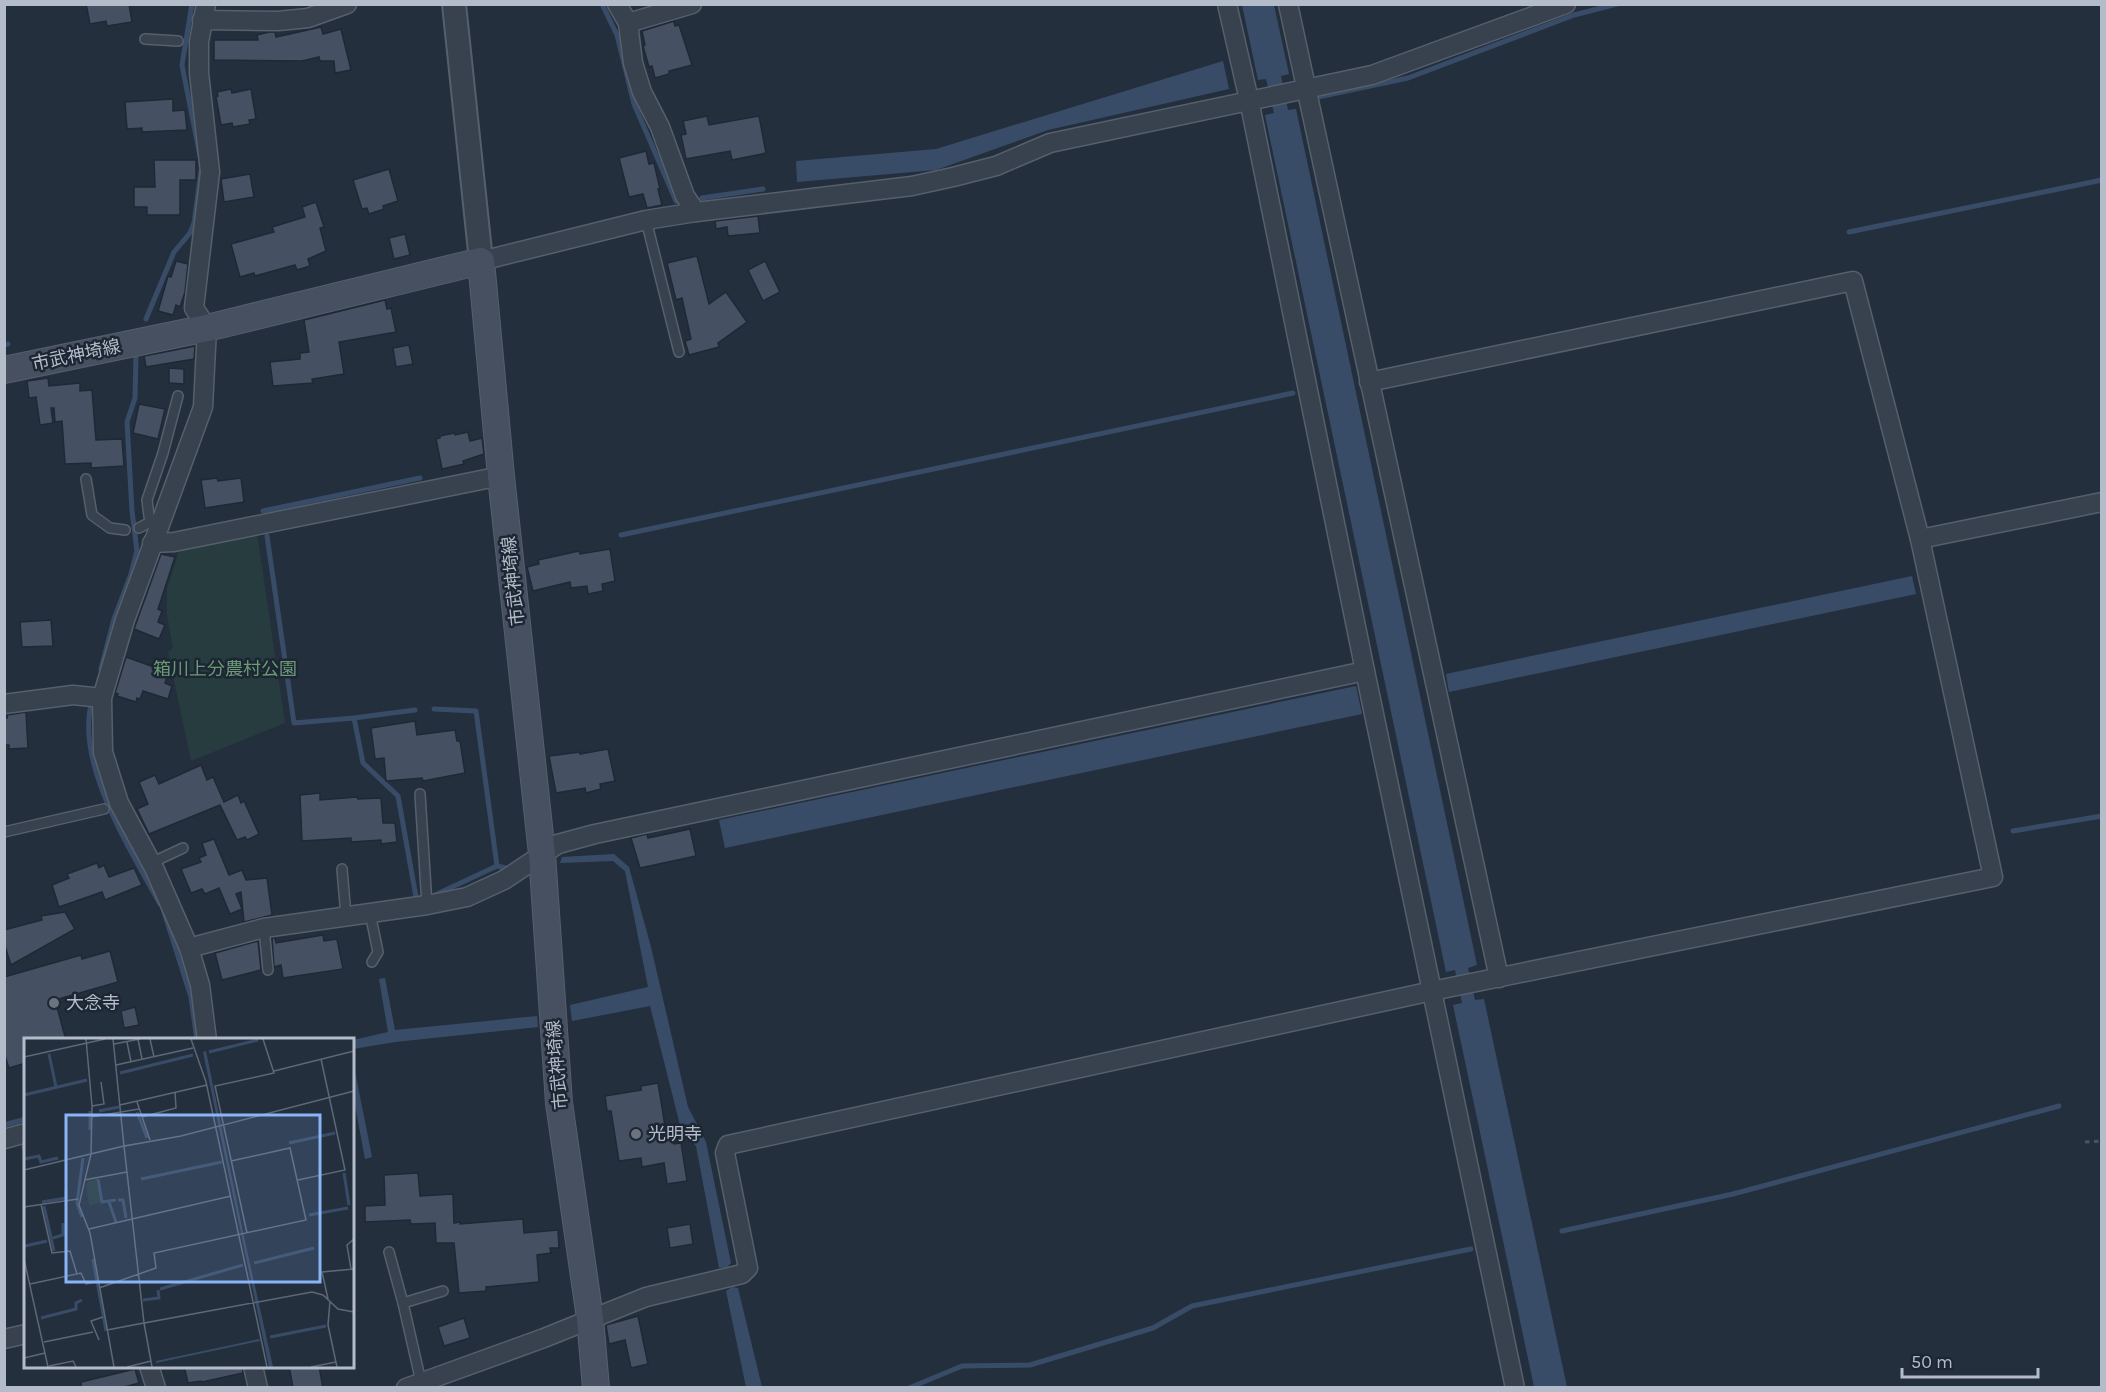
<svg xmlns="http://www.w3.org/2000/svg" width="2106" height="1392" font-family="Karla,'Noto Sans JP',sans-serif">
<style>
.green{fill:#263c3f}
.water{fill:#394c67}
.lines{fill:none;stroke-linecap:round;stroke-linejoin:round}
.stream{stroke:#394c67;stroke-width:5}
.building{fill:#455162;stroke:#1f2835;stroke-width:1.5}
.service-casing{stroke:#565f6c;stroke-width:12}
.minor-casing{stroke:#565f6c;stroke-width:21}
.tertiary-casing{stroke:#565f6c;stroke-width:26}
.secondary-casing{stroke:#565f6c;stroke-width:28}
.path{stroke:#44595c;stroke-width:3;stroke-dasharray:4.5 4.5;stroke-linecap:butt}
.service{stroke:#38414e;stroke-width:9}
.minor{stroke:#38414e;stroke-width:18}
.tertiary{stroke:#38414e;stroke-width:22}
.secondary{stroke:#465061;stroke-width:26}
.worship-dot{fill:#6b7280;stroke:#1d2633;stroke-width:2}
.labels{text-anchor:middle;stroke-width:5;stroke-linejoin:round;paint-order:stroke}
.street-label{font-size:18px;fill:#b4bcc9;stroke:#1d2633}
.park-label{font-size:18px;fill:#6b9a76;stroke:#1d2633}
.poi-label{font-size:18px;fill:#b4bcc9;stroke:#1d2633;text-anchor:start}
.inset-river{fill:none;stroke:#394c67;stroke-width:3}
.inset-road{fill:none;stroke:#5e6776;stroke-width:1.5}
.view{fill:#8ab4f8;fill-opacity:0.15;stroke:#8ab4f8;stroke-width:3}
.inset-edge{fill:none;stroke:#b4bcc9;stroke-width:3}
</style>
<rect width="100%" height="100%" fill="#242f3e"/>
<polygon class="green" points="257,533 285,723 191,761 168,652 173,648 167,615 167,588 180,548"/>
<g class="water">
<polygon points="1242,5 1274,5 1289,74 1281,76 1288,110 1296,109 1477,965 1468,968 1475,1000 1484,999 1567,1387 1534,1387 1453,1005 1462,1003 1455,970 1446,972 1265,115 1274,113 1266,79 1258,80"/>
<polygon points="1223,61 1229,89 1048,130 936,170 797,182 796,161 936,149"/>
<polygon points="1912,576 1916,594 1449,692 1446,674"/>
<polygon points="1356,686 1362,714 725,848 719,820"/>
<polygon points="614,854 629,867 651,947 688,1107 706,1142 731,1263 727,1267 719,1268 696,1146 681,1129 650,1006 572,1021 570,1005 648,987 625,871 613,861 560,863 562,857"/>
<polygon points="385,978 395,1030 537,1016 538,1027 395,1042 353,1049 353,1040 388,1032 379,979"/>
<polygon points="352,1056 372,1157 365,1159 353,1095"/>
<polygon points="732,1287 738,1288 762,1387 746,1387 726,1291"/>
</g>
<g class="lines">
<g class="stream">
<polyline points="192,4 182,65 200,156"/>
<polyline points="602,4 617,35 634,104 676,201"/>
<polyline points="1318,97 1408,78 1574,15 1617,4"/>
<polyline points="702,198 763,189"/>
<polyline points="1849,232 2102,180"/>
<polyline points="146,319 174,252 190,233 194,223 201,171"/>
<polyline points="4,345 8,344"/>
<polyline points="263,511 420,478"/>
<polyline points="621,535 1293,393"/>
<polyline points="267,536 294,723 354,718 415,710"/>
<polyline points="101,669 114,619 131,574 137,551 132,511 127,422 135,398 136,354"/>
<path d="M92,701C74,763 132,852 160,904"/>
<polyline points="434,709 476,711 497,866 506,868"/>
<polyline points="354,718 363,763 398,796 416,897"/>
<polyline points="2013,831 2102,816"/>
<polyline points="437,894 497,866"/>
<polyline points="164,912 191,997 197,1040"/>
<polyline points="4,1125 26,1119"/>
<polyline points="24,1147 26,1152"/>
<polyline points="1562,1231 1733,1194 2059,1106"/>
<polyline points="909,1388 962,1366 1030,1365 1153,1328 1192,1306 1471,1249"/>
</g>
</g>
<g class="building">
<polygon points="86,4 129,4 132,22 107,26 106,21 90,24"/>
<polygon points="674,21 675,26 679,25 692,65 669,71 669,74 655,78 652,66 649,67 643,46 645,45 642,31"/>
<polygon points="321,27 323,34 341,29 351,70 335,73 334,61 320,61 319,57 302,61 214,60 214,40 258,40 257,35 269,32 275,32 276,37"/>
<polygon points="231,89 232,93 251,89 256,119 249,120 250,124 233,127 232,123 221,125 216,97 218,96 217,92"/>
<polygon points="173,99 173,111 185,110 187,130 142,132 142,128 127,129 125,102"/>
<polygon points="707,116 709,125 759,116 766,153 732,160 730,151 686,159 681,135 686,134 683,121"/>
<polygon points="646,151 649,164 654,163 660,189 658,189 662,205 647,208 643,194 629,197 619,158"/>
<polygon points="154,160 196,160 196,180 180,180 180,215 147,215 147,207 134,207 134,187 155,187"/>
<polygon points="389,169 398,201 383,206 384,209 369,214 367,208 362,209 353,180"/>
<polygon points="250,174 254,197 224,202 221,179"/>
<polygon points="316,202 324,227 320,228 326,251 308,259 310,266 297,270 295,265 255,276 254,273 240,277 231,244 274,232 272,227 305,217 302,207"/>
<polygon points="758,216 760,233 728,236 727,227 716,229 715,221"/>
<polygon points="405,234 410,255 394,259 389,238"/>
<polygon points="697,256 709,304 726,292 747,322 718,343 719,347 689,355 685,341 691,339 682,298 676,300 667,263"/>
<polygon points="176,261 188,264 185,292 180,307 176,305 173,315 158,311 168,276 171,277"/>
<polygon points="765,261 780,292 763,301 748,270"/>
<polygon points="385,300 387,309 391,308 396,332 339,342 344,374 312,379 313,383 273,386 270,362 300,359 300,353 309,352 304,320"/>
<polygon points="409,345 413,364 396,367 393,348"/>
<polygon points="195,346 194,359 146,367 144,356"/>
<polygon points="169,368 184,369 184,384 169,383"/>
<polygon points="48,378 49,386 80,383 80,391 92,390 96,440 122,439 124,466 91,468 91,463 65,464 62,421 55,422 54,408 51,408 53,423 40,425 36,397 29,398 27,381"/>
<polygon points="139,404 165,409 158,439 133,433"/>
<polygon points="468,432 470,441 482,438 484,454 463,461 464,464 442,469 436,439 440,438 440,436 454,433 455,435"/>
<polygon points="217,478 218,481 241,478 244,502 205,508 201,480"/>
<polygon points="610,549 615,581 602,584 603,591 588,594 587,586 571,588 570,582 533,591 527,567 539,564 538,560 579,551 580,554"/>
<polygon points="161,554 175,557 158,609 162,611 158,622 165,625 159,639 134,629"/>
<polygon points="51,620 53,646 22,647 20,622"/>
<polygon points="126,657 168,672 165,683 172,686 168,699 143,691 140,699 137,698 136,702 117,696 118,694 115,693"/>
<polygon points="26,712 28,748 9,749 9,745 4,745 4,718 7,718 7,715"/>
<polygon points="415,721 417,735 455,730 457,741 460,741 465,773 423,781 422,778 386,781 384,758 375,759 371,728"/>
<polygon points="608,749 615,781 600,784 601,789 586,793 585,788 556,793 549,756 580,752 580,754"/>
<polygon points="201,765 207,780 213,777 224,802 238,795 241,803 244,801 259,834 247,840 245,837 237,840 220,805 149,834 137,809 148,804 139,782 155,775 159,784"/>
<polygon points="320,793 320,800 357,797 358,799 381,798 383,823 395,823 397,842 381,844 381,840 351,842 351,838 302,841 300,795"/>
<polygon points="690,829 696,856 640,868 631,838 647,834 648,838"/>
<polygon points="214,839 229,875 242,870 246,880 267,878 272,915 244,922 241,892 236,894 242,909 230,914 219,888 205,894 202,889 191,893 181,869 201,862 199,858 206,855 202,843"/>
<polygon points="97,863 99,868 104,865 109,877 134,868 142,885 105,900 102,892 59,907 52,885 69,878 67,874"/>
<polygon points="65,912 75,929 11,965 4,943 4,930 42,920 41,916"/>
<polygon points="323,935 324,941 337,939 343,969 283,978 281,965 274,967 272,938 275,938 276,943"/>
<polygon points="258,941 261,970 222,980 215,953"/>
<polygon points="110,951 118,982 55,1000 66,1040 26,1040 26,1063 9,1068 4,1053 4,977 81,955 82,959"/>
<polygon points="135,1007 139,1025 124,1028 121,1011"/>
<polygon points="658,1083 666,1132 672,1131 674,1144 681,1143 687,1181 667,1184 664,1163 642,1167 641,1158 619,1161 611,1111 607,1111 605,1096 641,1090 641,1086"/>
<polygon points="418,1173 420,1196 453,1194 454,1223 460,1222 460,1224 523,1219 524,1233 558,1230 559,1248 550,1248 551,1253 537,1255 539,1282 486,1287 486,1291 459,1293 454,1243 436,1243 435,1223 411,1224 410,1220 365,1222 365,1206 385,1205 384,1175"/>
<polygon points="690,1224 693,1244 670,1248 667,1228"/>
<polygon points="638,1316 648,1364 631,1368 625,1340 609,1344 606,1325"/>
<polygon points="464,1318 470,1338 444,1346 438,1327"/>
<polygon points="184,1366 242,1366 243,1373 202,1382 201,1381 188,1383"/>
<polygon points="289,1366 319,1366 323,1388 293,1388"/>
<polygon points="135,1369 139,1383 121,1388 81,1388 81,1382"/>
</g>
<g class="lines">
<g class="service-casing">
<g id="service">
<polyline points="145,39 178,41"/>
<polyline points="646,220 679,352"/>
<polyline points="86,479 92,515 110,528 125,530"/>
<polyline points="139,528 152,521"/>
<polyline points="157,530 149,516 147,500 163,453 178,396"/>
<polyline points="420,794 427,905"/>
<polyline points="4,832 104,809"/>
<polyline points="151,863 183,848"/>
<polyline points="342,869 346,916"/>
<polyline points="370,913 378,952 372,962"/>
<polyline points="264,928 268,970"/>
<polyline points="389,1252 403,1303 421,1382"/>
<polyline points="403,1303 443,1291"/>
</g>
</g>
<g class="minor-casing">
<g id="minor">
<polyline points="206,4 199,42 199,73 210,172 194,308 207,328 203,407 125,620 102,698 103,752 119,803 154,868 189,948 200,985 207,1040"/>
<polyline points="617,4 628,23 633,63 642,92 660,127 685,196 696,212"/>
<polyline points="1227,4 1249,100 1365,671 1515,1388"/>
<polyline points="1288,4 1499,978"/>
<polyline points="202,20 278,21 308,18 347,4"/>
<polyline points="628,23 692,4"/>
<polyline points="481,261 646,220 696,212 912,186 953,177 996,166 1050,143 1372,75 1566,4"/>
<polyline points="1920,539 2102,502"/>
<polyline points="152,543 174,542 501,476"/>
<polyline points="4,704 73,695 102,698"/>
<polyline points="189,948 264,928 427,905 467,897 504,880 558,844 595,834 1365,671"/>
<polyline points="4,1139 26,1133"/>
<polyline points="4,1339 26,1334"/>
<polyline points="149,1366 156,1388"/>
<polyline points="253,1366 258,1388"/>
<polyline points="406,1388 544,1338 646,1297 742,1274 748,1268 725,1153 728,1145 1432,991 1993,877 1920,539 1853,281 1369,382"/>
</g>
</g>
<g class="tertiary-casing">
<polyline id="tertiary" points="454,4 481,261"/>
</g>
<g class="secondary-casing">
<polyline id="secondary" points="4,370 207,328 481,261 501,476 542,854 559,1103 590,1318 596,1388"/>
</g>
<polyline class="path" points="2085,1142 2102,1141"/>
<use href="#service" class="service"/>
<use href="#minor" class="minor"/>
<use href="#tertiary" class="tertiary"/>
<use href="#secondary" class="secondary"/>
</g>
<g class="worship-dot">
<circle cx="54" cy="1003" r="6"/>
<circle cx="636" cy="1134" r="6"/>
</g>
<g class="labels">
<g class="street-label">
<text transform="translate(76 355) rotate(-12)" y="6">市武神埼線</text>
<text transform="translate(513 581) rotate(-96)" y="6">市武神埼線</text>
<text transform="translate(557 1065) rotate(-95)" y="6">市武神埼線</text>
</g>
<g class="park-label">
<text x="225" y="675">箱川上分農村公園</text>
</g>
<g class="poi-label">
<text x="66" y="1009">大念寺</text>
<text x="648" y="1140">光明寺</text>
</g>
</g>
<g transform="translate(24 1038)">
<rect width="330" height="330" fill="#242f3e"/>
<path d="M73,141L77,164L65,168L62,148L64,143Z" fill="#263c3f"/>
<path d="M182,13L219,194L249,329H245L179,14ZM235,301L236,303L132,325V323Z" fill="#394c67"/>
<path class="inset-river" d="M185,14L234,2M25,16L32,49M96,35L169,17M0,57L63,42M75,73L95,69M113,74L123,100M66,92V73M265,105L311,95M0,121L15,118L17,124L34,120M320,135L325,167M74,141L78,164L92,162M117,141L198,124M94,162H99L102,180M18,164L42,160V151M85,164L92,184M20,168L30,213M285,177L324,170M58,179L53,165L59,120M29,200L39,197V185M1,208L23,203M69,221L82,293M230,225L290,210M136,251L219,227M119,262L135,260L134,252M17,280L52,271V265L58,262M246,299L302,288"/>
<path class="inset-road" d="M62,1L68,68L67,116L55,167L66,195L90,329M89,1L100,108L157,98L330,53M114,1L118,21M126,1L130,19M167,1L182,44L243,329M103,4L107,24M90,6L116,1M0,19L81,1M92,27L169,10M250,33L330,13M113,64L126,102M96,67L183,47M68,68L80,66L77,44M67,79L115,71M118,79L152,70L151,54M0,132L100,108L120,285L288,254L299,257L314,271L330,274M60,142L103,134M274,142L321,132L297,21M17,166L28,215L46,213L53,236M0,169L54,161M65,191L207,158M223,195L191,48L250,35L239,1M0,221L24,329M327,231L323,207L330,201M6,246L57,235L62,246L73,244M75,250L132,230L130,215L282,182L266,110L207,123M304,261L298,234L330,231M306,263L304,287L313,329M83,292L120,285L128,329M75,302L67,283L79,279M20,304L69,294M0,320L21,315M25,328L49,323L52,329M103,329L127,323M287,329L312,324"/>
<path class="view" d="M42,77H296V244H42Z"/>
<rect width="330" height="330" class="inset-edge"/>
</g>
<rect width="2106" height="1392" fill="none" stroke="#b4bcc9" stroke-width="12"/>
<path d="M1902 1368v9h136v-9" fill="none" stroke="#b4bcc9" stroke-width="3"/>
<text x="1911" y="1368" font-size="18" fill="#b4bcc9" stroke="#1d2633" stroke-width="4.5" paint-order="stroke">50 m</text>
</svg>
